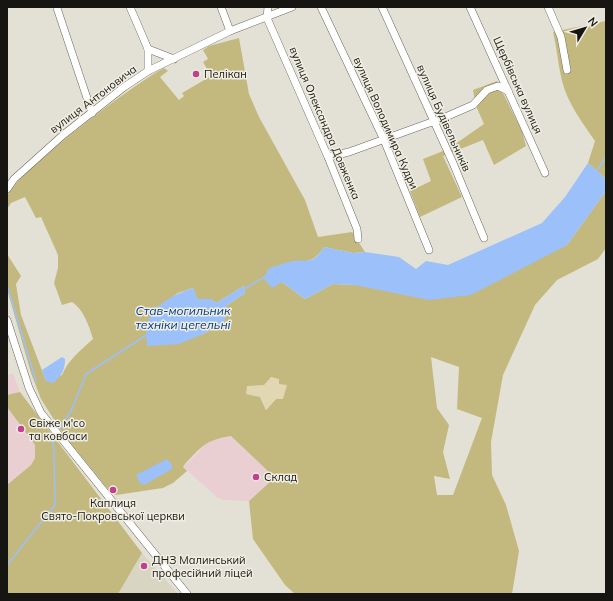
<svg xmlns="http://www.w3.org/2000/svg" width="613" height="601" font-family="Mulish,sans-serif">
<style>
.industrial{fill:#e9cfd2}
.built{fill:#d8d5c2}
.green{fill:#c3b97e;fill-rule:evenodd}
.sand{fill:#e1d7b2}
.water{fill:#9cc0fa}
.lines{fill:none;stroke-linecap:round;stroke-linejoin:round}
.stream{stroke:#9cc0fa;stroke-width:1.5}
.minor-casing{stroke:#6c6a60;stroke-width:8}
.minor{stroke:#fff;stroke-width:7}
.poi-dot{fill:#c0418e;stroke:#f0eee2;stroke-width:1.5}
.labels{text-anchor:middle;stroke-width:3;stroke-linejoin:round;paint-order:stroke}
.poi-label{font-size:11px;fill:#161511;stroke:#f0eee2;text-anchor:start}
.street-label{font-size:11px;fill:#161511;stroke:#f0eee2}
.water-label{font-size:12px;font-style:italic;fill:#023b8c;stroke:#f0eee2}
</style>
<rect width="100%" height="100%" fill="#e3e1d5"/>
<g class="industrial">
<polygon points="13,373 20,392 7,399 7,376"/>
<polygon points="7,407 35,445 35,458 31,465 7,485"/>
<polygon points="231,436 270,473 271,481 249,501 223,500 218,498 183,467 208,442 212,439"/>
</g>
<polygon class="built" points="142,553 178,594 118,594"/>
<g class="green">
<path d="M606,21V179L588,163L595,141C582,122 568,104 562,81C558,65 557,48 553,32Z"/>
<path d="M239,38L249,94L259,117L305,200L318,237L352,232L365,252L353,253L324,247C315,261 309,262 293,261L282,282L305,299L333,284L355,285L545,255L567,245L606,191V248L598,259L557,280L535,305L503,375L491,442L492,475L506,505L519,551L512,594H295L285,585L253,539L249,501L271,481L270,473L231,436C206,440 202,446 185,464L183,467L187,471L173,483L163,488L116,495L111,493L63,434L41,399L31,373L7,289V254L21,276L16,284L21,315L46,381L62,375C68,360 81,350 93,339C89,326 84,310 72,302L62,305L54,283L58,268V255L41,217L36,218L25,197L11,203L7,209C7,205 6,200 7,197C14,173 138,81 164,68L168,71L160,77L179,100L184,96L182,93L211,76L203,62L208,59L203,50L209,46ZM244,286L245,293L226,306L225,320L219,326L201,335L156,309L178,293L193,288L195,294L198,300L211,299L216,303ZM431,357L459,367L457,409L482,418L453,495H437L434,476L450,479L443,452L449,425L437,408ZM271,377L276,379L279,384L276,399L266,410L260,397Z"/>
<polygon points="497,81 522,131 526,146 494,165 483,140 443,156 462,197 420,217 410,191 431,181 423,159 448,149 484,124 476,106 473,90"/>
<polygon points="20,392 142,553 118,594 7,594 7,485 31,465 35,458 35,445 7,407 7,395"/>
</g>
<polygon class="sand" points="271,377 279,379 279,384 287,385 283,399 276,399 266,410 260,397 246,394 247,386 264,385"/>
<g class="water">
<path d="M588,163L606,179V191L567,245L471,295L429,300L355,285L333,284L305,299L282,282L272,288L264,279L269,268C277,266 286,262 294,261C311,260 314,263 324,247L353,253L365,252L399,257L416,269L426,261L448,265L542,223L565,197Z"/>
<path d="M244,286L245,293L226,306L225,320L219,326L201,335L179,344L147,346C147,339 145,328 148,321C155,303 177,293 194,288L195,294L198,299H212L216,303Z"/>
<path d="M62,357L65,359C65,371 61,376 53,383L46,381L42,370Z"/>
<polygon points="167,459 172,465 172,469 144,485 140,483 136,475"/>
</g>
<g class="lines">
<g class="stream">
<polyline points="596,172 606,157"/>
<polyline points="8,288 36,381"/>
<polyline points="244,289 266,276"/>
<polyline points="60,429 72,409 86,374 148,334"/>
<polyline points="7,565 55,505 54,449 51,436"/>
</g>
<g class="minor-casing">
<g id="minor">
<polyline points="130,7 148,49 148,71"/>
<polyline points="221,7 230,31"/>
<polyline points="268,7 267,18 328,157 357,229 358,239"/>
<polyline points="321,7 384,140 429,250"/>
<polyline points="382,7 453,163 484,238"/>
<polyline points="470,7 545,173"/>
<polyline points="548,7 561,37 567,70"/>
<polyline points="57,8 92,113"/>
<polyline points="148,49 174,59"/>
<polyline points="328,157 349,152 429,123 434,122 473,105 487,90 498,86 508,91"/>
<polyline points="7,189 14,179 63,135 124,87 148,71 230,31 292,7"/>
<polyline points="7,320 29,388 41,413 187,594"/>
</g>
</g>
<use href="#minor" class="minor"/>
</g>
<g class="poi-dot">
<circle cx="196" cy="74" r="4"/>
<circle cx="21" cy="429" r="4"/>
<circle cx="256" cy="477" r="4"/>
<circle cx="113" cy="490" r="4"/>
<circle cx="144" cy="566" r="4"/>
</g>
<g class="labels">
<g class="poi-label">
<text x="204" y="78">Пелікан</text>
<text x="29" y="427">Свіже м'со<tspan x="29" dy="13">та ковбаси</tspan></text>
<text x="264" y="481">Склад</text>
<text x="113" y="507" text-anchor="middle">Каплиця<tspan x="113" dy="13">Свято-Покровської церкви</tspan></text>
<text x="152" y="564">ДНЗ Малинський<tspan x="152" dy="13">професійний ліцей</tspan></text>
</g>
<g class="street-label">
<text transform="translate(518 85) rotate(66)" y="4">Щербівська вулиця</text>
<text transform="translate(93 99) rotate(-37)" y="4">вулиця Антоновича</text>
<text transform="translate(444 118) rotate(66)" y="4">вулиця Будівельників</text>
<text transform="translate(325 123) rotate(67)" y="4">вулиця Олександра Довженка</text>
<text transform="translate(386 123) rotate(66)" y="4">вулиця Володимира Кудри</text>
</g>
<g class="water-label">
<text x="183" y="315">Став-могильник<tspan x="183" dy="14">техніки цегельні</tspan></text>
</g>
</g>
<rect width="613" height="601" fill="none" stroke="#161511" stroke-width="16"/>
<g transform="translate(585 28) rotate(52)" stroke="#f0eee2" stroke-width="3" paint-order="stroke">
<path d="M0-3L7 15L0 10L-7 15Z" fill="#161511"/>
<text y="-6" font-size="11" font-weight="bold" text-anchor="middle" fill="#161511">N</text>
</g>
</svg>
